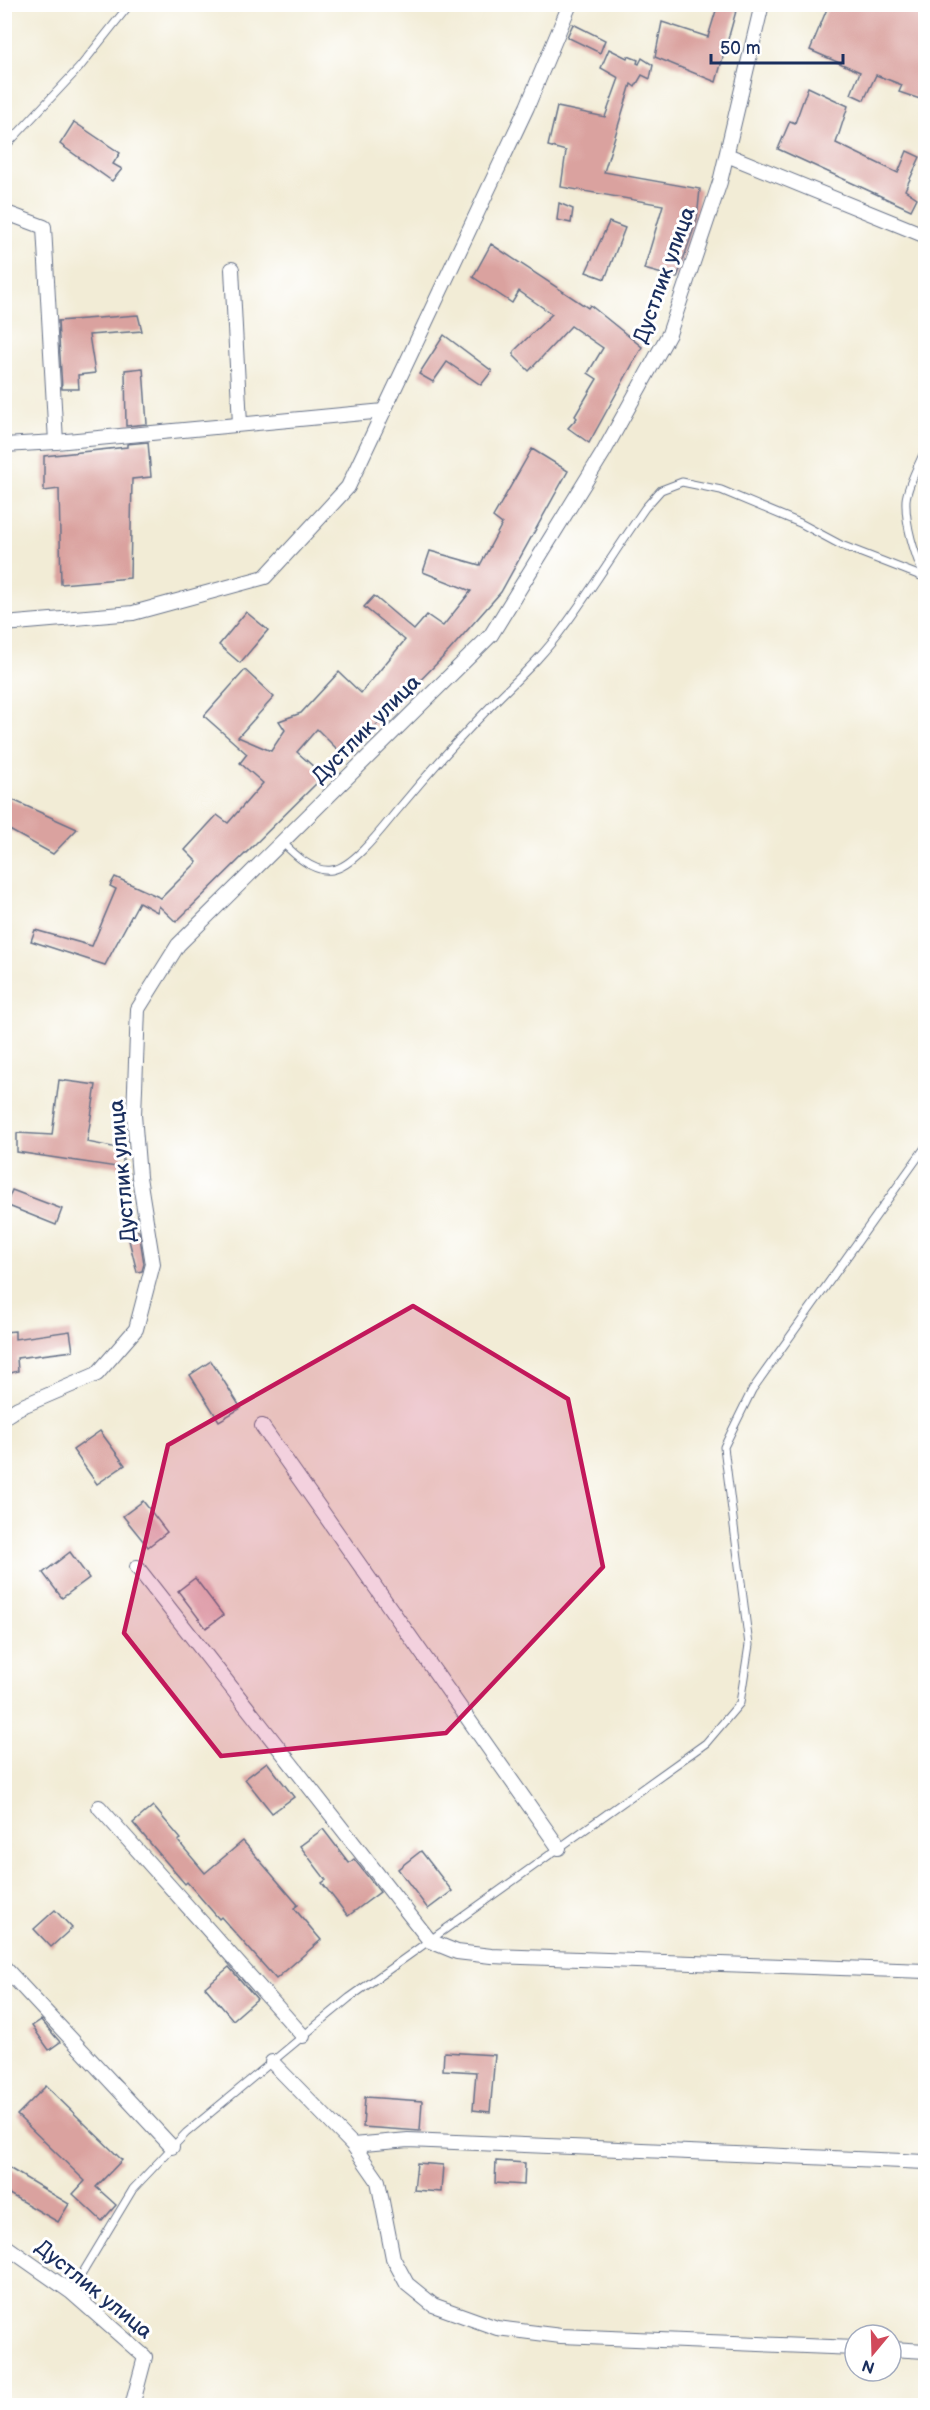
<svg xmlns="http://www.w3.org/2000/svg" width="930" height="2410" font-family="'Balsamiq Sans',sans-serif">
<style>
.building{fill:#daa29f}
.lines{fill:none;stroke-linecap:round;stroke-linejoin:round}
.lane-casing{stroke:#667188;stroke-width:9}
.street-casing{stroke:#667188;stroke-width:16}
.lane{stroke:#fff;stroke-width:7}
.street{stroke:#fff;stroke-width:14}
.marked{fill:#c2185b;fill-opacity:0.2;stroke:#c2185b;stroke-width:4.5;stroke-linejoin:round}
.labels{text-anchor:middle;stroke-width:6;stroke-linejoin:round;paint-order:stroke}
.street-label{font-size:21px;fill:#1b2f5e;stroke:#fff}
</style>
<rect width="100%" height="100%" fill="#fff"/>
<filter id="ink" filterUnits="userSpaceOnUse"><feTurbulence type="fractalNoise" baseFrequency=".0167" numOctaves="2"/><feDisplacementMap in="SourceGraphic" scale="12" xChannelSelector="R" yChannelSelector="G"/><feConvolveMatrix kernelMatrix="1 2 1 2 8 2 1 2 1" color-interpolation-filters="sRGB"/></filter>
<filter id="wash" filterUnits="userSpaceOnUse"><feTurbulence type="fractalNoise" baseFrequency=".008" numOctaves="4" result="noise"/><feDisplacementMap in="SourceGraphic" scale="24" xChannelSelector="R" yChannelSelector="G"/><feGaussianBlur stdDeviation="1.35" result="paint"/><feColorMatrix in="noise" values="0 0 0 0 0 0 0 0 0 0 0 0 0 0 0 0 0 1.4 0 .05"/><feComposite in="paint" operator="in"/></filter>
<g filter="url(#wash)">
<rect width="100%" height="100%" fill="#f2ecd6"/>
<g id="blocks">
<g class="building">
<polygon points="718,4 738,4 716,82 655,57 662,22 708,37"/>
<polygon points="829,4 904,4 926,14 926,101 899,92 902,85 876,75 864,100 851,94 860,72 810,50"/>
<polygon points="573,24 605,40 600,53 567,37"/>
<polygon points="609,49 627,58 628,56 638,60 637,63 639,64 642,58 653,65 650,79 642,75 635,87 631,84 604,172 700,189 697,219 677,278 644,269 663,205 561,187 566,151 548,146 557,107 605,117 619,78 601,68"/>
<polygon points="808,87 848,106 836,143 898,173 907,151 920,157 905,190 917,198 911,210 778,149 790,121 795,123"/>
<polygon points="74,122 120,153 113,164 122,169 112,181 60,144"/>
<polygon points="559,203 573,209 571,223 557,220"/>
<polygon points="609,222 625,228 605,279 586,272"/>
<polygon points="491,244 588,308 590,305 642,347 589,443 568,428 577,418 575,416 597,379 588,373 603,348 571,326 529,371 514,356 514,351 552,314 519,291 512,303 473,277"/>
<polygon points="138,315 142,331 89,335 95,373 78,375 79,389 62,389 58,321"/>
<polygon points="444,335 492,371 481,385 447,362 433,382 419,374"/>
<polygon points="143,368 147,424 126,426 125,370"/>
<polygon points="148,442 151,477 132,479 130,578 61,584 59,489 44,491 44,456 127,447 127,444"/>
<polygon points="532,449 568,471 501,592 449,651 345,757 317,729 297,752 324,776 176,922 159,906 157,912 139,902 105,965 31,941 35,930 92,946 116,889 110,886 115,877 161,898 197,862 185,850 217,815 228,823 263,783 240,763 247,754 204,716 245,670 274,697 238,737 271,751 285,730 279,721 301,713 339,672 361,693 405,640 364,607 374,596 414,630 427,615 443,626 471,591 423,572 430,551 480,565 502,524 493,517"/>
<polygon points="246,612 268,630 240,663 219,645"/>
<polygon points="4,796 77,829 53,854 4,827"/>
<polygon points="59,1080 96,1085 87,1142 123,1149 123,1168 17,1152 17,1133 52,1135"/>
<polygon points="12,1190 62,1209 56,1225 6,1205"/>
<polygon points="126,1228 139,1231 144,1264 142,1271 137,1272"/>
<polygon points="15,1331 15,1339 70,1331 73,1351 17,1358 18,1371 4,1375 4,1332"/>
<polygon points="211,1361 241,1408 219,1421 190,1375"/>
<polygon points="100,1431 125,1465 97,1484 73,1450"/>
<polygon points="143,1501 167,1532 148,1547 123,1516"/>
<polygon points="70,1552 89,1578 62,1598 43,1573"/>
<polygon points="195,1578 223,1615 206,1628 178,1591"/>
<polygon points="267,1762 294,1797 272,1813 245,1779"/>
<polygon points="153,1806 181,1839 178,1841 205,1873 243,1841 298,1905 294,1908 321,1940 276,1979 221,1917 219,1919 187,1882 185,1884 133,1823"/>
<polygon points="323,1829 349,1863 354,1859 380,1892 348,1916 322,1883 326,1880 300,1846"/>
<polygon points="421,1851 452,1891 428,1909 398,1869"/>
<polygon points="55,1910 72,1928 51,1947 34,1929"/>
<polygon points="229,1967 257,1999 233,2020 205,1987"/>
<polygon points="41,2020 60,2042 49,2050 32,2026"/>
<polygon points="444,2052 495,2055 490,2112 473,2110 476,2072 443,2070"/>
<polygon points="46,2086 122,2160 96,2187 116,2205 102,2221 73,2194 85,2181 17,2115"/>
<polygon points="365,2097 422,2101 420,2131 363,2127"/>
<polygon points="496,2161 525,2163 524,2185 495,2183"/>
<polygon points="417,2163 443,2165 441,2192 414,2190"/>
<polygon points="4,2165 69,2204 58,2222 4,2191"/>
</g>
</g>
</g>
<g filter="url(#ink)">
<use href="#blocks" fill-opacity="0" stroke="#667188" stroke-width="1.5"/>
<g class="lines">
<g class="lane-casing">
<g id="lane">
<polyline points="4,148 79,68 130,4"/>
<path d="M924,577C915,554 905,526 906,500C907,486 920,462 926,448"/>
<path d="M282,842C294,854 313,873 332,870C353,867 381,830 395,813C424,778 454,744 486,711C512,684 541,659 563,628C592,589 617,548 645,508L661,490L682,482L721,490L800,523L841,545L926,578"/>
<polyline points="71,2292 133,2189 186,2133 349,1998 706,1743 740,1703 749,1645 724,1447 752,1390 926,1146"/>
</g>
</g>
<g class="street-casing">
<g id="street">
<polyline points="727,155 926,236"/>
<polyline points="4,212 44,227 56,442 4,445"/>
<polyline points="232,269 240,424"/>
<polyline points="56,442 384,411"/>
<polyline points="4,624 133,613 265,577 348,487 527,107 570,4"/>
<polyline points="4,1417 18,1408 97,1374 136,1329 153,1264 139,1177 134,1115 138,1009 178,945 491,635 603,453 669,334 720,182 762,4"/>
<polyline points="262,1426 559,1848"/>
<polyline points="137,1567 430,1941 457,1952 491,1956 926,1971"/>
<polyline points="99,1807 303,2036"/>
<polyline points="4,1967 172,2147"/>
<polyline points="272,2062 353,2145 378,2181 393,2258 407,2284 433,2305 497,2328 561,2336 855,2348"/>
<polyline points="353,2145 408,2140 926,2162"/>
<polyline points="4,2245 71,2292 145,2357 132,2406"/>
<polyline points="891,2349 926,2351"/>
</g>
</g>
<use href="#lane" class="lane"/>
<use href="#street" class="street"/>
</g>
</g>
<path class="marked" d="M413,1306L568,1399L603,1567L446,1733L221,1756L124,1633L168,1445Z"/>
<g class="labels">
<g class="street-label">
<text transform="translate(664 275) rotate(-70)" y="7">Дустлик улица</text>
<text transform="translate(366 729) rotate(-45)" y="7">Дустлик улица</text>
<text transform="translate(122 1171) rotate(-95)" y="7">Дустлик улица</text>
<text transform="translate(94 2289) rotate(39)" y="7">Дустлик улица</text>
</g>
</g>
<rect width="930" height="2410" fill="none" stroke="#fff" stroke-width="24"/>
<g transform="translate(873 2353) rotate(199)"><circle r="28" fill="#ffffff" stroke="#a4acbf" stroke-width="1.5"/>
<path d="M0-4.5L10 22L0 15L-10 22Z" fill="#d1495b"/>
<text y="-9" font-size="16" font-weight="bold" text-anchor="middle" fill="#1b2f5e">N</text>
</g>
<path d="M711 54v9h132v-9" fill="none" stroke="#1b2f5e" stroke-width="3"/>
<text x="720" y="54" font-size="18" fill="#1b2f5e" stroke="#ffffff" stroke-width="4.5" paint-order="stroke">50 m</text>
</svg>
